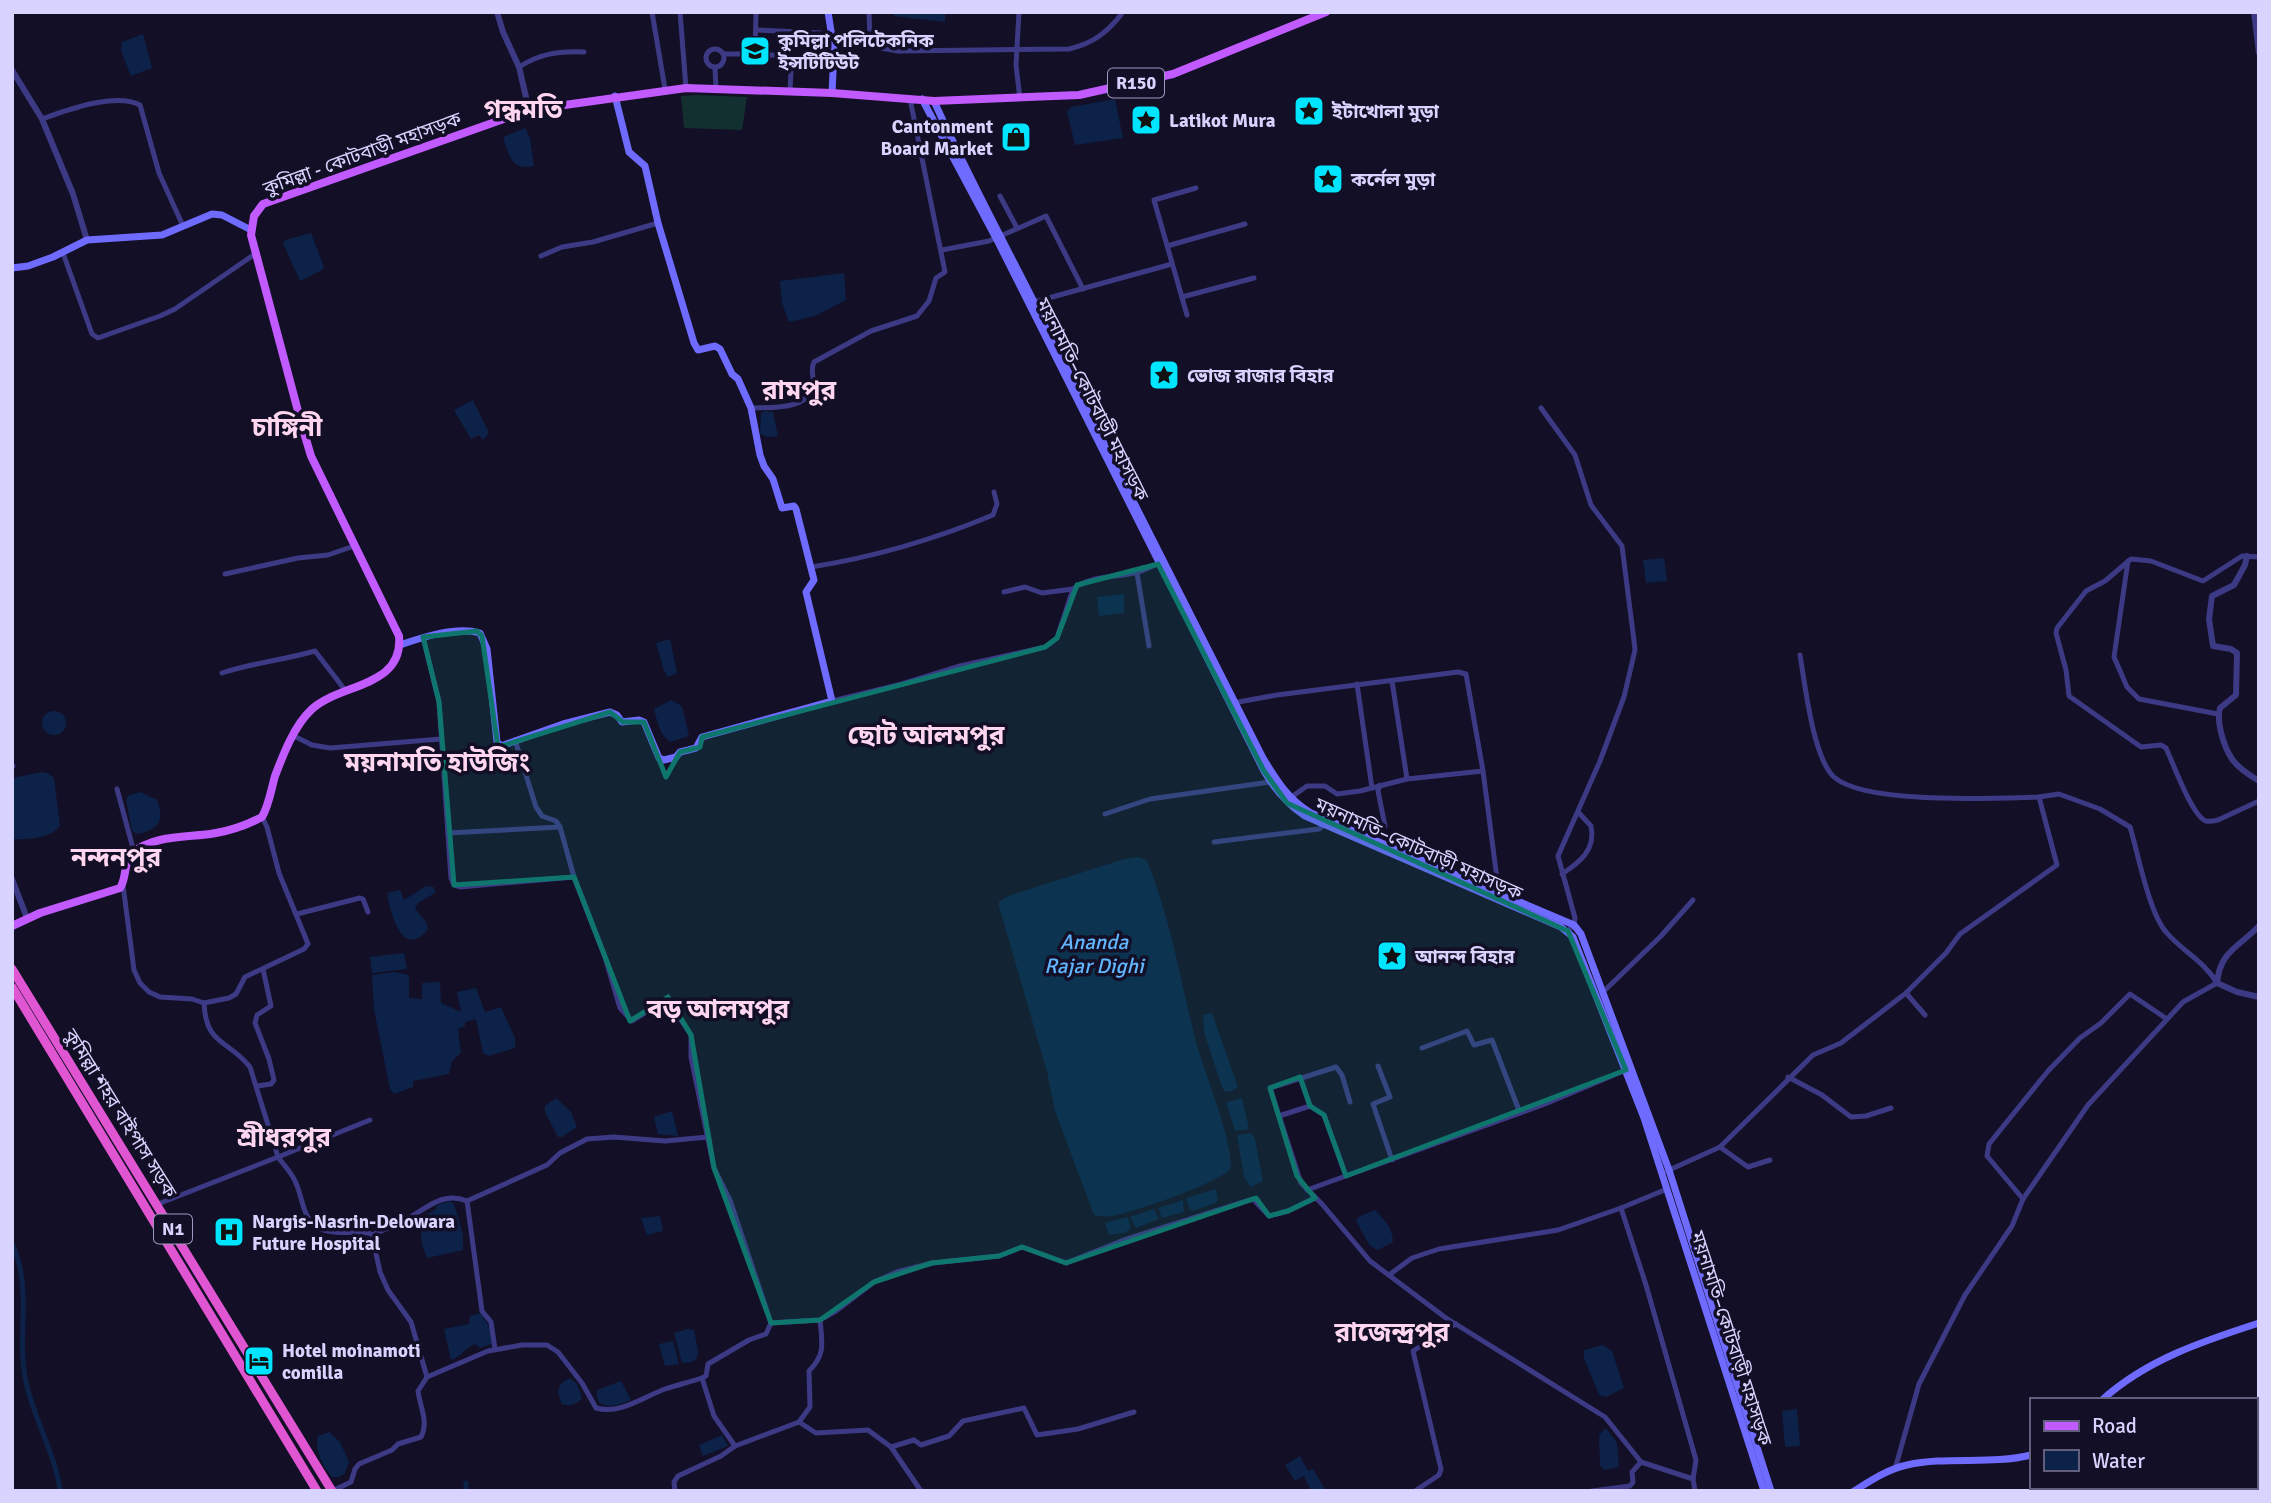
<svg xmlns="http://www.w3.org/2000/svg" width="2271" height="1503" font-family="Signika,'Noto Sans Bengali',sans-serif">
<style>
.green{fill:#12302f}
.water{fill:#0c2248}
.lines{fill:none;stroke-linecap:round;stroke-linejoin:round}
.canal{stroke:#0c2248;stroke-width:5}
.minor{stroke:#3d3a85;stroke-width:5}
.tertiary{stroke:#3d3a85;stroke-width:6}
.secondary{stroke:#6f6bff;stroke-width:7}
.primary{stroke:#c25bff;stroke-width:8}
.trunk{stroke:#e055d1;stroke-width:9}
.marked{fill:#0f766e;fill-opacity:0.2;stroke:#0f766e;stroke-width:5;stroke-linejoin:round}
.labels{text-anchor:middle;stroke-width:7;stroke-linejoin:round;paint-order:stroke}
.shield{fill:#130f26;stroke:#9e99be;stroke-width:2}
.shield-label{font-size:18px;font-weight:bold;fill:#d9d4ff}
.poi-label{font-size:19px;font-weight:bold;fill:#d9d4ff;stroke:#130f26;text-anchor:start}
.street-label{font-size:19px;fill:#d9d4ff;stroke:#130f26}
.water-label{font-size:21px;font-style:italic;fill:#62b6ff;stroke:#130f26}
.district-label{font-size:26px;font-weight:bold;fill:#ffd6f0;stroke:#130f26}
</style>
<rect width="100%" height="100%" fill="#130f26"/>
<polygon class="green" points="697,95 747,97 742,130 684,128 681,96"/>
<g class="water">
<polygon points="894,12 945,12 945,22 894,16"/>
<polygon points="143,34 152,68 131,76 121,51 122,42"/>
<polygon points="1115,99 1123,138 1075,145 1067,112 1071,107"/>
<path d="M525,128L530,138L534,166C511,171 509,155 503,137Z"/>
<polygon points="311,233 324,267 322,270 300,281 283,243 285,240"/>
<polygon points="844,273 846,300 815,316 789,322 782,303 780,281"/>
<polygon points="473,400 489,433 483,440 479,435 471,439 454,410"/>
<polygon points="765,411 773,412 778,436 767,437 760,434 761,413"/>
<polygon points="1664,558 1667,581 1646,583 1643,560"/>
<polygon points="1124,594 1124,613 1099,616 1097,597"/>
<polygon points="670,639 677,673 668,677 664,671 656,643"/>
<path d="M671,700L682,706L689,736L670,742C660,735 657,721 654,709Z"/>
<circle cx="54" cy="723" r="12"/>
<path d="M42,772L47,773L54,778L60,826C51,838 27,840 12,839V778Z"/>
<path d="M141,792L157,800C165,821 159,829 138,834L132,831L126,800L129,795Z"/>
<path d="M1139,857L1147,861C1170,917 1180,978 1195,1038C1205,1076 1230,1130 1231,1168C1220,1183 1132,1213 1111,1216C1105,1217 1100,1216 1094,1215L1055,1111L1047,1072L999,906V902L1008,896L1124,859Z"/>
<path d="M426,886L434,887L435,893L418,903L415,909L426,922L428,929C403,961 390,913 387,893L400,890L404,900Z"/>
<polygon points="404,953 407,969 372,973 370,957"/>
<polygon points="394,972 409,975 409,998 422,999 422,983 440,982 441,1003 461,1012 457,992 476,988 485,1012 501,1007 515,1038 515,1048 489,1056 483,1053 476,1019 465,1022 465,1026 458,1029 461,1053 452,1061 449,1074 413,1081 413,1087 394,1094 390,1089 374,1009 372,975"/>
<polygon points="1212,1013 1238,1087 1230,1092 1224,1091 1221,1084 1204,1032 1203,1015"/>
<polygon points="556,1098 571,1112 577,1127 562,1137 558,1137 545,1112 545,1106"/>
<polygon points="1242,1098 1249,1129 1235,1131 1227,1106 1227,1102"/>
<polygon points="672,1111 678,1136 658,1134 654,1117"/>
<polygon points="1251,1133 1255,1139 1263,1181 1251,1187 1244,1177 1237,1135"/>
<polygon points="1216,1189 1218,1200 1215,1203 1193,1211 1189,1208 1186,1198"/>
<polygon points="1183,1200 1184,1212 1162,1218 1158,1208"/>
<polygon points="450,1201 454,1204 463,1235 463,1250 427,1258 422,1245 420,1222 424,1220 424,1216 435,1210 437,1205"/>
<polygon points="1154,1209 1159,1219 1136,1228 1130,1217"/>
<path d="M1375,1210C1384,1219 1393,1229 1393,1242L1378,1250L1370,1246L1356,1221L1358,1217Z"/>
<polygon points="660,1216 663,1231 647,1235 641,1218"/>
<polygon points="1128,1217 1131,1229 1124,1233 1109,1235 1105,1223"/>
<path d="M481,1313L490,1328L492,1344L480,1348L475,1344C466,1347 461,1357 451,1360L444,1329L469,1324L470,1316Z"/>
<polygon points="688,1329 694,1330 698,1351 697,1358 692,1362 682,1363 674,1333"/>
<polygon points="673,1341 679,1364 665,1366 659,1344"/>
<polygon points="1603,1345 1612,1351 1624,1388 1606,1397 1599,1395 1584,1358 1584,1350"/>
<path d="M570,1378L577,1384L582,1398C577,1404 570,1407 562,1404C556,1391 557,1384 570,1378Z"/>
<path d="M621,1381L631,1400C617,1406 594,1413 597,1390Z"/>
<polygon points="1797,1409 1800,1446 1785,1447 1782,1411"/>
<polygon points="1606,1428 1617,1443 1619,1467 1604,1470 1600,1465 1599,1435"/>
<path d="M329,1432L340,1442L349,1462L345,1473L339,1477H332C323,1467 314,1449 318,1436Z"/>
<polygon points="722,1435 728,1446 703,1456 699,1445"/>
<polygon points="1300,1456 1308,1471 1313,1469 1326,1491 1311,1491 1304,1476 1295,1481 1285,1465"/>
</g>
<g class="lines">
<g class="canal">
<path d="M12,1243C33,1290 16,1334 26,1382C34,1420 56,1455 60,1491"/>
<polyline points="466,1483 466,1491"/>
</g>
<g class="minor">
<polyline points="652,12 665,89"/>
<polyline points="680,12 686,88"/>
<path d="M869,12L870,40L875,47L898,51L1069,49C1094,43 1108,32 1123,12"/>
<polyline points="1019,12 1016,65 1020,99"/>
<polyline points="756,30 821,33"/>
<circle cx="715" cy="58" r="9"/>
<polyline points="724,54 755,54 756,12"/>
<polyline points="755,54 822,58"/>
<path d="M519,67C541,53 560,51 584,52"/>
<polyline points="715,68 716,88"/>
<polyline points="790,91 791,70 802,57"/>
<path d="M42,119C67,110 116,92 140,105L159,173L183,226"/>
<polyline points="1000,196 1017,228"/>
<polyline points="1167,246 1245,224"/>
<polyline points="942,250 989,241 1046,216 1083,289"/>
<polyline points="63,253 92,334 98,338 160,316 175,309 255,254"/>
<polyline points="541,256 562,247 593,242 658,223"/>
<polyline points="1182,297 1254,278"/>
<polyline points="1034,302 1172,264"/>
<polyline points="1187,315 1154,200 1196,188"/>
<path d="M751,408C770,407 811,411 813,383C814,375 810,370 814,362L871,331L917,316L929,301L936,278L945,272L910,99"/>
<polyline points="1541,408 1575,455 1591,505 1622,546 1634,641 1635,650 1624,697 1600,761 1558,856 1575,918 1574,925 1568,931"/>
<path d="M2259,557L2242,556L2203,581L2151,561L2131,559L2105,581L2086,591L2057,628L2056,633L2066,670L2069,696L2141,747L2161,745L2166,748C2173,763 2192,816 2206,821C2210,822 2214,821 2218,820L2259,801"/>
<polyline points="2128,561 2114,657 2127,687 2139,699 2218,714"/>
<path d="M811,567C875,557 933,540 993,515L997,504L994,492"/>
<polyline points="1137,573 1149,646"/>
<polyline points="225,574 298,558 328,555 354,546"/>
<polyline points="1004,592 1025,587 1042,593 1073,589"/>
<polyline points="423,637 439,702 451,878 454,885 460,887 574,877 560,827 556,821 542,816 536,807 515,740"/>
<path d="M1800,655C1805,684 1813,758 1834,777C1865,805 1997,798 2039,797L2059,794L2100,809L2130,827C2138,853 2149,913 2166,932C2182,951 2203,960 2217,983L2183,1002L2088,1105L2023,1199L2012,1226L1965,1295L1919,1384L1895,1469"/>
<path d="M222,673C252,663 284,660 315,651L345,690"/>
<polyline points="1392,681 1407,779"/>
<polyline points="1357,684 1372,788"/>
<path d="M832,701L902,684L960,666L1045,647L1057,638L1073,589C1090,575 1117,578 1138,572C1145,570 1152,566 1158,564"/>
<polyline points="1233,703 1277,695 1458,672 1466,674 1483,771 1499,894"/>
<polyline points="294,736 312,745 330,748 441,739"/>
<polyline points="12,766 13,766"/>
<polyline points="1380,785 1378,791 1385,826"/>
<polyline points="117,789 134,852"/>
<polyline points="1290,798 1307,786 1325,786 1337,794 1360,791 1407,779 1483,771"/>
<polyline points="1105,814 1150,799 1270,782"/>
<polyline points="448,833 560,827"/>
<polyline points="1214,842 1319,829 1326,823"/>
<path d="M1562,874C1580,862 1596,850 1591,826L1579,813"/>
<polyline points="574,877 605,957 620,1008 632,1021 667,999 691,1035 691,1057 714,1168 730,1200 771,1323 766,1334 749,1340 708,1364 706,1376 702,1378 714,1416 735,1446"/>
<polyline points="123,885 134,970 140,983 149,992 160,997 192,999 204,1003 229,998 236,994 245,977 304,949 308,944 279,873 267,827 262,817"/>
<polyline points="297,914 360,898 363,899 368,912"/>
<polyline points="1602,993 1661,936 1693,900"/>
<polyline points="1906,993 1925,1015"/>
<polyline points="1422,1048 1467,1031 1474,1045 1492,1040 1520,1113"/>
<polyline points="1378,1066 1390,1097 1373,1104 1392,1160"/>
<polyline points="1788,1077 1822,1095 1851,1117 1866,1116 1891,1108"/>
<polyline points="257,1086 271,1084 274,1080 269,1059 255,1023 257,1015 271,1006 263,969"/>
<polyline points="1350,1102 1342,1075 1336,1067 1270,1088 1301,1183 1322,1204 1370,1261 1446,1318 1605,1417 1641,1462 1693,1479 1695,1491"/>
<polyline points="1310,1106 1324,1115 1346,1176"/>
<polyline points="1279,1116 1310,1106 1300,1077"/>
<path d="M370,1120L278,1157C283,1164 290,1171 294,1179C303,1194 301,1219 319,1228C332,1235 354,1231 369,1233L372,1235L380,1272L388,1290L411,1322L427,1377"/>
<polyline points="1720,1147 1748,1167 1770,1160"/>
<polyline points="1667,1171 1720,1147 1813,1055 1841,1043 1906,993 1946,953 1960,934 2057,865 2039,797"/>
<polyline points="1667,1189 1621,1208 1646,1285 1696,1460 1693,1479"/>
<polyline points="1307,1190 1545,1104 1626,1070"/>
<polyline points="2023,1199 1987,1156 1989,1144 2048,1071 2080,1038 2101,1023 2130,994 2167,1019"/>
<polyline points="467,1201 482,1311 491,1322 495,1349"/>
<path d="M158,1204L278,1157L250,1067C228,1039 206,1046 204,1003"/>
<path d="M372,1235C383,1230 396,1225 407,1219C427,1208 443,1191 467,1201L547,1165L560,1153L587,1139L614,1137L665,1141L708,1137"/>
<polyline points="1389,1275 1412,1258 1439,1249 1558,1230 1621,1208"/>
<polyline points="771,1323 820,1320 836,1311 874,1282 897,1272 932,1263 999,1256 1022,1247 1066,1263 1124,1240 1253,1199 1269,1216 1288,1211 1315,1198"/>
<path d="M799,1422L810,1407L809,1371C826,1354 822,1343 820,1320"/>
<polyline points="891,1447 914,1440 921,1445 949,1436 963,1421 1024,1408 1037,1435 1078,1429 1134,1412"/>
<path d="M332,1491L351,1482L355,1469L359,1464L392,1450L398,1444L421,1437C429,1422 420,1407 418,1391L427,1377L488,1351L522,1345H547L558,1352L582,1383L596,1408C620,1415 643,1397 665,1389C677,1385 690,1382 702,1378"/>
<polyline points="675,1491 674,1482 678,1476 721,1456 735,1446 799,1422 816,1433 868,1430 891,1447 921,1491"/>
<polyline points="1415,1491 1439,1475 1441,1469 1413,1351 1456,1324"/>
<polyline points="1592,1491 1630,1486 1633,1482 1632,1472 1641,1462"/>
</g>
<g class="tertiary">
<polyline points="497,12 503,32 519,67 529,110"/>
<polyline points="2254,12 2259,53"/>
<polyline points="12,70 42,119 73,194 87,240"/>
<path d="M2247,556L2245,565L2234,585L2212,596L2209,619L2213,646L2231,649L2237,653L2236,695L2220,708C2216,722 2224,747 2232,759C2238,768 2249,775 2259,781"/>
<polyline points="12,879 27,918"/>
<path d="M2259,926C2239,947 2220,951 2217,983L2237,992L2259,997"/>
</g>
<g class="secondary">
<polyline points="828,12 834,50 832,93"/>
<path d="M922,99L996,238L1264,771C1275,790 1287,804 1305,816L1561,927L1573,937L1644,1118L1764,1491"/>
<path d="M934,101C979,201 1034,296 1080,396L1263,758C1277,781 1288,799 1311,813L1574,925L1581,934L1669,1170L1771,1491"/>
<polyline points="12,268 28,266 53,257 87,240 162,235 212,214 222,215 251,230"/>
<path d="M400,645C423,637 456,626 480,633L487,649L497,742L501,746L563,724L610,712L617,715L622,722L639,720L644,722L659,758L664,760L676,757L680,752L696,748L702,737L832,701L806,592L814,580L796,509L794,506L782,508L773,479L764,466L760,455L751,408L738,379L732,374L720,349L715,346L698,350L694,343L658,223L645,166L629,152L615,96"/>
<path d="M2102,1400C2146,1360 2203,1341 2259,1323"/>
<path d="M1854,1491C1870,1481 1888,1469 1907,1465C1948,1456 1991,1465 2031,1455"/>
</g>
<path class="primary" d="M12,926L40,913L120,888C127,878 123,862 133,853C154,834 190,838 216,833C233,830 247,825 262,817C269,805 271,790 275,776C283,755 294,726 311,710C339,683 404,688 399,636L311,456L302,426L251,235L254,216L263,204L529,110L686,88L832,93L934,101L1079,95L1173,74L1326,12"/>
<g class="trunk">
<polyline points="12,969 332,1491"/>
<polyline points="12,987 317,1491"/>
</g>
</g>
<path class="marked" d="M1158,564L1264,771L1287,803L1568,931L1626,1070L1346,1176L1324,1115L1310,1106L1300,1077L1270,1088L1297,1176L1315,1198L1288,1211L1269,1216L1256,1198L1066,1263L1022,1247L999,1256L932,1263L874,1282L820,1320L771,1323L714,1168L691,1035L668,997L630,1021L574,877L454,885L439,702L423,637L477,631L482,636L498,747L610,712L623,722H644L666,777L680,752L700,747L702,737L1045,647L1057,638L1077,585Z"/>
<defs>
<g id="university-square" transform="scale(1.575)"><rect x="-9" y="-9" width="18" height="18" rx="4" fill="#00e5ff" stroke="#130f26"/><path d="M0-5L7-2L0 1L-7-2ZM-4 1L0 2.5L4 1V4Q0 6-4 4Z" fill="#111"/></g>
<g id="sight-square" transform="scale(1.575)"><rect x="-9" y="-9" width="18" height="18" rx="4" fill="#00e5ff" stroke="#130f26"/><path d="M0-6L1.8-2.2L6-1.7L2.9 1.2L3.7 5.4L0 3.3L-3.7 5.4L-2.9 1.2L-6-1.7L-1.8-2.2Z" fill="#111"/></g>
<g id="shop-square" transform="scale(1.575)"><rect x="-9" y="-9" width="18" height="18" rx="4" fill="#00e5ff" stroke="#130f26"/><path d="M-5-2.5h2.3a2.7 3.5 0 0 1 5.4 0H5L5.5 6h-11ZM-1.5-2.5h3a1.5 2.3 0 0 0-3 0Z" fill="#111"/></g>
<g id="hospital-square" transform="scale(1.575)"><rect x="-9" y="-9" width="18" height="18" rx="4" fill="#00e5ff" stroke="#130f26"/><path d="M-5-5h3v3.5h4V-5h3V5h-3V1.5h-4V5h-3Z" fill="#111"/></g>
<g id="hotel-square" transform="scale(1.575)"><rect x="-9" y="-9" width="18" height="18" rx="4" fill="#00e5ff" stroke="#130f26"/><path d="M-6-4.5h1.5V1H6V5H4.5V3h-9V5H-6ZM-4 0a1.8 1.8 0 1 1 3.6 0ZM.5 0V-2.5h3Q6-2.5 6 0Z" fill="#111"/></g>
</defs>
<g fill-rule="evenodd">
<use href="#university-square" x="755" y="51"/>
<use href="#sight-square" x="1309" y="111"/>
<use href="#sight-square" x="1146" y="120"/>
<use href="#shop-square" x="1016" y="137"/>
<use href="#sight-square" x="1328" y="179"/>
<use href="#sight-square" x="1164" y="375"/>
<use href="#sight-square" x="1392" y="956"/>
<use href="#hospital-square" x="229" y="1232"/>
<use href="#hotel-square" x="259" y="1361"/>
</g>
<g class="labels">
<g class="shield">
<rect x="1108" y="68.5" width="56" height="29" rx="5"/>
<rect x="154" y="1214.5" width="38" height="29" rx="5"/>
</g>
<g class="shield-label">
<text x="1136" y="89">R150</text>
<text x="173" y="1235">N1</text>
</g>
<g class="poi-label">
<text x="778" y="47">কুমিল্লা পলিটেকনিক<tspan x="778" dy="22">ইন্সটিটিউট</tspan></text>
<text x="1332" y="118">ইটাখোলা মুড়া</text>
<text x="1169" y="127">Latikot Mura</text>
<text x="993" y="133" text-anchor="end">Cantonment<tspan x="993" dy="22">Board Market</tspan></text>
<text x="1351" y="186">কর্নেল মুড়া</text>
<text x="1187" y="382">ভোজ রাজার বিহার</text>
<text x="1415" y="963">আনন্দ বিহার</text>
<text x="252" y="1228">Nargis-Nasrin-Delowara<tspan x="252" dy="22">Future Hospital</tspan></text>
<text x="282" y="1357">Hotel moinamoti<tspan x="282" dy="22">comilla</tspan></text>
</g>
<g class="street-label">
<text transform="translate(362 153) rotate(-20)" y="7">কুমিল্লা - কোটবাড়ী মহাসড়ক</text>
<text transform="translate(1093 399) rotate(63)" y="7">ময়নামতি–কোটবাড়ী মহাসড়ক</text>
<text transform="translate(1419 848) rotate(24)" y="7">ময়নামতি–কোটবাড়ী মহাসড়ক</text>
<text transform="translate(121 1113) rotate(58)" y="7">কুমিল্লা শহর বাইপাস সড়ক</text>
<text transform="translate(1732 1338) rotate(72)" y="7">ময়নামতি–কোটবাড়ী মহাসড়ক</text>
</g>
<g class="water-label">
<text x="1094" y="949">Ananda<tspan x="1094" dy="24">Rajar Dighi</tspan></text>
</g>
<g class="district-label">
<text x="523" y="118">গন্ধমতি</text>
<text x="799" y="399">রামপুর</text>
<text x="287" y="436">চাঙ্গিনী</text>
<text x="926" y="744">ছোট আলমপুর</text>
<text x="437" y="771">ময়নামতি হাউজিং</text>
<text x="116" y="866">নন্দনপুর</text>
<text x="718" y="1018">বড় আলমপুর</text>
<text x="284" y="1146">শ্রীধরপুর</text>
<text x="1392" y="1341">রাজেন্দ্রপুর</text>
</g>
</g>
<rect width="2271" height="1503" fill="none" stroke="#d9d4ff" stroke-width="28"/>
<rect x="2030" y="1398" width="228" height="91" fill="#130f26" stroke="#625e7d" stroke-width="2"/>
<rect x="2044" y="1421" width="35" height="10" fill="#c25bff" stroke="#625e7d" stroke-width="2"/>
<text x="2092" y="1433" font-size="21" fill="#d9d4ff">Road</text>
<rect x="2044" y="1450" width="35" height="21" fill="#0c2248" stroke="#625e7d" stroke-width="2"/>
<text x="2092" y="1468" font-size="21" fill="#d9d4ff">Water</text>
</svg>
